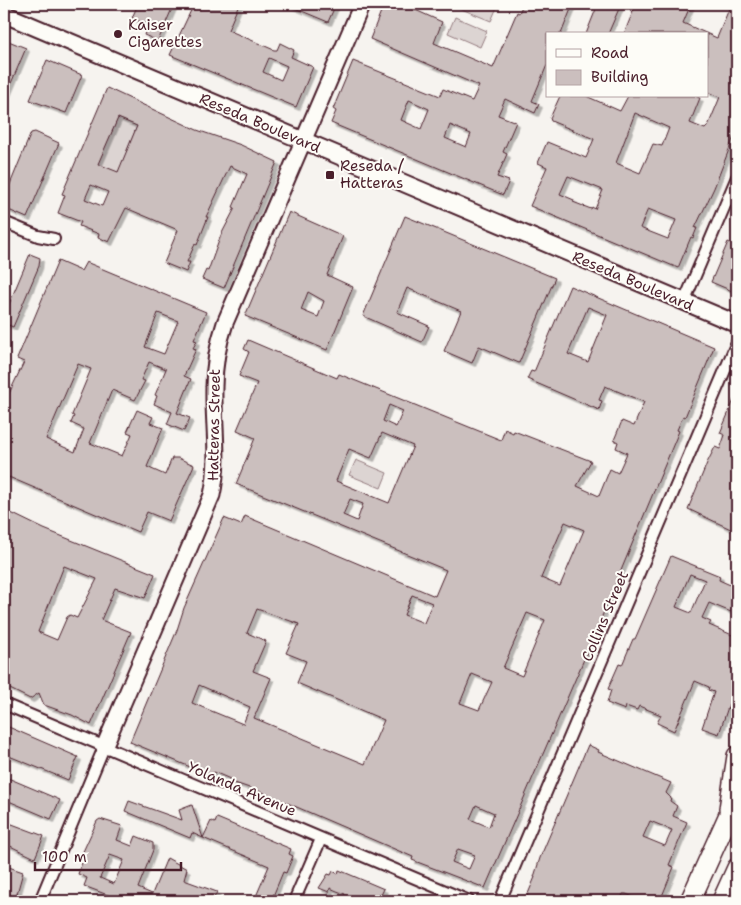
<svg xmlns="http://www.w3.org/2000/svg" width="741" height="905" font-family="'Shantell Sans',sans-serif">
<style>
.green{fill:#dcd4d2;stroke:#937a7e}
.building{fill:#cbbfbe;stroke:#4a1f2b;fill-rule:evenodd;filter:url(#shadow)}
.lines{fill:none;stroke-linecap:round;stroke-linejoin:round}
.street-casing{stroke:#4a1f2b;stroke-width:14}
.secondary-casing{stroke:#4a1f2b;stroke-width:19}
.primary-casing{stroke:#4a1f2b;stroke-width:20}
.highway-casing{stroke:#4a1f2b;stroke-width:22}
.street{stroke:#fdfcf7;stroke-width:10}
.secondary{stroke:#fdfcf7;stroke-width:15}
.primary{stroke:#fdfcf7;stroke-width:16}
.highway{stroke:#fdfcf7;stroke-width:19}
.poi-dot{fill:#4a1f2b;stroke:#fdfcf7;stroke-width:2}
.labels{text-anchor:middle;stroke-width:4;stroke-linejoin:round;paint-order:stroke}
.poi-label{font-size:15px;fill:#4a1f2b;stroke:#fdfcf7;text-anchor:start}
.street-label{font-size:15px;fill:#4a1f2b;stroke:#fdfcf7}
</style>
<defs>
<filter id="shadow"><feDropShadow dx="3.5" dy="3.5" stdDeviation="0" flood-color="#0004"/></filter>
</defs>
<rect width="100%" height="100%" fill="#f6f3ef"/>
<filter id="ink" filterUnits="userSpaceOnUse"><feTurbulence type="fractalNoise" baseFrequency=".02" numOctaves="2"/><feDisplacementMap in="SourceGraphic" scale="10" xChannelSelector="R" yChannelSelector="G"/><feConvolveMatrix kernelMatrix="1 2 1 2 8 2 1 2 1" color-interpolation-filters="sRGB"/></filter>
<g filter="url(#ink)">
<g class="green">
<polygon points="461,4 494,4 498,5 491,21 459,8"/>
<polygon points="455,17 487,31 480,47 448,33"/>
<polygon points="118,118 137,126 117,176 96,167"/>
<polygon points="356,460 387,473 381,488 349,475"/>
</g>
<g class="building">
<polygon points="138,4 174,4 158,41 144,35 148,25 132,18"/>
<path d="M194,4H239L228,30L274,50H277L280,43L294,50L291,57L313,67L296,107L170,55ZM269,58L287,66L281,80L263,72Z"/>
<polygon points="285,4 336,4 328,22"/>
<path d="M384,4H413L411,8L442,22L434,43L493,68L517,12L519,13L523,4H573L561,34H547V65L532,101L539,104L535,113L505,99L498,115L516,122L503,152L507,154L497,177L509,181L503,195L331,123L336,111L333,109L353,61L440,96L443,89L472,101L479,86L370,39ZM409,100L429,109L421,129L401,120ZM450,125L471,134L466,147L445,138Z"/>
<polygon points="598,4 621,4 608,34 586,34"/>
<path d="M636,4H691L683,23L717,38L729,9L734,4H737V129L714,188L695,228H697L693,238L691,237L678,268L530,206L547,167L538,163L547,142L586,158L594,139L551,121L550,118L560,96H586L620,111L628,96H694L700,98L690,123L705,129L708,126L720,97L707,92V34H624ZM635,113L669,128L662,146L653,144L640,173L616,163ZM568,176L603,190L595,209L592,207L591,209L573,202L574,200L560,194ZM648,209L676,220L668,239L640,228Z"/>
<polygon points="6,40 26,48 4,100 4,46"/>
<polygon points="47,60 82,75 66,113 30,100"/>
<path d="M107,88L197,130L241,145L277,162L224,288L202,279L206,270L208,271L221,235L235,208L233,207L247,174L230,166L206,217H208L197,245L195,244L187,262H190L186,272L164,263L178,230L126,208L109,242L98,237L99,234L79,226L81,222L58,213L65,195L62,194ZM118,118L137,126L118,172L98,164ZM91,185L108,192L102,206L85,199Z"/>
<polygon points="35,132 59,143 27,218 4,208 4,199 31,133"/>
<path d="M289,212L343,236L327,275L353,287L327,350L245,316ZM308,292L324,301L318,317L301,310Z"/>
<polygon points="405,216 555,278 519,363 479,346 472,363 444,351 461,311 407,288 397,312 429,326 422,342 363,316"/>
<polygon points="728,242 737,246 737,293 711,282"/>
<polygon points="30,254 40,258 39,266 13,327 4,323 4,316"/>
<path d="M58,261L81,271L86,262L206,312L194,340L197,341L193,348L196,349L184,376L191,379L177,413L190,418L184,431L167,424L172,412L154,404L157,396L155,395L166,369L149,362L141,380L145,381L135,400L112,390L90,443L122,456L132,434L127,432L137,410L153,417L150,423L163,428L147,467L165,475L172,458H178L194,465L169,521L147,512L138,532L4,475V404L24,362L17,359ZM158,313L178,321L164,354L145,347ZM78,364L91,369L72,415L74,416L71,423L84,429L75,452L46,439Z"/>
<path d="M570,286L714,347L685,417L683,416L677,430L679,431L588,650L485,888L412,860L413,857L264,793L229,781L230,779L214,772L212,776L130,742L177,630L184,608L224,518L241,525L245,516L435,596L446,570L236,484L255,438L237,430L257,383L239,376L249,352L244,349L248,340L337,378L339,374L501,440L505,429L513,433L514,431L591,461L577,486L599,496L610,469L618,473L627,453L616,448L618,442L614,440L622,421L634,426L644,402L605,386L599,400L602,401L599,410L527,379L531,371L534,372ZM588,307L607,315L588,362L568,354ZM389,405L403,411L396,427L383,421ZM382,433L413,446L389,503L336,481L349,449L371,458ZM350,499L363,504L357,521L343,515ZM565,522L584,530L560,586L541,578ZM412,595L432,603L424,623L404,615ZM257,609L299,624L286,653L306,661L297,683L384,720L365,764L254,718L271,678L253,671L266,641L247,633ZM527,613L545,620L522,676L503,668ZM472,674L492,682L479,710L460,703ZM199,685L250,707L243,724L192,703ZM476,805L494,813L489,827L470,819ZM458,849L475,855L469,869L452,862Z"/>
<polygon points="737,393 737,532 688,509 707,463 715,447 720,449 725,435 720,433"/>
<path d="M11,513L44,529L155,574L145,598L115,588L101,620L131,632L91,725L72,715L44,705L39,693L30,699L4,686V531ZM64,566L97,579L77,618L70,615L67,617L57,640L38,632Z"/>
<path d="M671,556L720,576L719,580L737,588V597L731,612L709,603L702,618L711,622L709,625L737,637V697L734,706L729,704L719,734L702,728L714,692L708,690L709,687L695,681L674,731L657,723L661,715L639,706L637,710L626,706L625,710L607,703L611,690L608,689L619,664L622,665L633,639H635ZM690,574L705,580L691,613L676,607Z"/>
<polygon points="4,725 78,757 68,780 4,754"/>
<path d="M588,745L599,750L598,752L671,783L666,793L671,798L670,801L677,806L673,816L687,822L669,865L674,867L660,901H643L626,894H623L620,901H525L535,877H534L540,858ZM650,821L672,830L665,846L643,837Z"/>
<polygon points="8,778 60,800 51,819 4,799 4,788"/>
<polygon points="129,801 182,820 179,810 192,805 203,838 192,833 190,838 125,811"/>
<polygon points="217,818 291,849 289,854 293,856 286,873 283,872 271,901 254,901 269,866 203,838 211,821 215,823"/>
<path d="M100,819L122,826L117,840L132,846L136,836L153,843V850L138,888L152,894L167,858L187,869L184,880L217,892L214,898L211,901H112L113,897L84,886L87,878L78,874L84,857L81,856L97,821ZM110,855L124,860L114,884L100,878Z"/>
<polygon points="4,821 44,836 35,858 4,843"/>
<polygon points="6,866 23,872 15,901 4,901"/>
<polygon points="339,870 384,889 378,901 347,901 343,899 345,894 337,891 330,888 329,892 319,888 328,874 331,875 333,871 338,874"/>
</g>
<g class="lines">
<g class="street-casing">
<g id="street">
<polyline points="4,222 38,236 54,239"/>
<polyline points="684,302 737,177"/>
<polyline points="4,704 469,901"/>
<polyline points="40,901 104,747"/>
<polyline points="294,901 321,839"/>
<polyline points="500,901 737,342"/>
</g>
</g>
<g class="secondary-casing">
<path id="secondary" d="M104,747L212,495C220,459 213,424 214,387C214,365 218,344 225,323L362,4"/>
</g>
<g class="primary-casing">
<polyline id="primary" points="4,14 737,324"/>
</g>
<g class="highway-casing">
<g id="highway">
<polyline points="729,809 737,756"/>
<polyline points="690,901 737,797"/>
<polyline points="722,901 737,868"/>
</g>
</g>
<use href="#street" class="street"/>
<use href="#secondary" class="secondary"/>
<use href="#primary" class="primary"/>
<use href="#highway" class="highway"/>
</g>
</g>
<g class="poi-dot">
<circle cx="118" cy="34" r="5"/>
<rect x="325" y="170" width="10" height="10" rx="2.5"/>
</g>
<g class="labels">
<g class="poi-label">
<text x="128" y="30">Kaiser<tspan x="128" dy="17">Cigarettes</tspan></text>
<text x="340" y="171">Reseda /<tspan x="340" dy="17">Hatteras</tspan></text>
</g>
<g class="street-label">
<text transform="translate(260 123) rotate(23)" y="5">Reseda Boulevard</text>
<text transform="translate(633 281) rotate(23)" y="5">Reseda Boulevard</text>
<text transform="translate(214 425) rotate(-89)" y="5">Hatteras Street</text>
<text transform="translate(605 616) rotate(-67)" y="5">Collins Street</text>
<text transform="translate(242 789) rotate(23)" y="5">Yolanda Avenue</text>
</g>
</g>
<rect width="741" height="905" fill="none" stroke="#fdfcf7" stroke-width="20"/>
<rect x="10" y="10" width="721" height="885" fill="none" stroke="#4a1f2b" stroke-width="2" filter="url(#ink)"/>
<rect x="546" y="32" width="162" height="65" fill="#fdfcf7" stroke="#b5a4a5"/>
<rect x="556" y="49" width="25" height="8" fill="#fdfcf7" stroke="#b5a4a5"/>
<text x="591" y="58" font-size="15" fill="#4a1f2b">Road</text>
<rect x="556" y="70" width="25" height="15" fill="#cbbfbe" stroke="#b5a4a5"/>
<text x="591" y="82" font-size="15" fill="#4a1f2b">Building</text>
<path d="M35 862v8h146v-8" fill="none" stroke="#4a1f2b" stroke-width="2.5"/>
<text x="42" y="862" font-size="15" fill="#4a1f2b" stroke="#fdfcf7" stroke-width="4" paint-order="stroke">100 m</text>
</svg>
